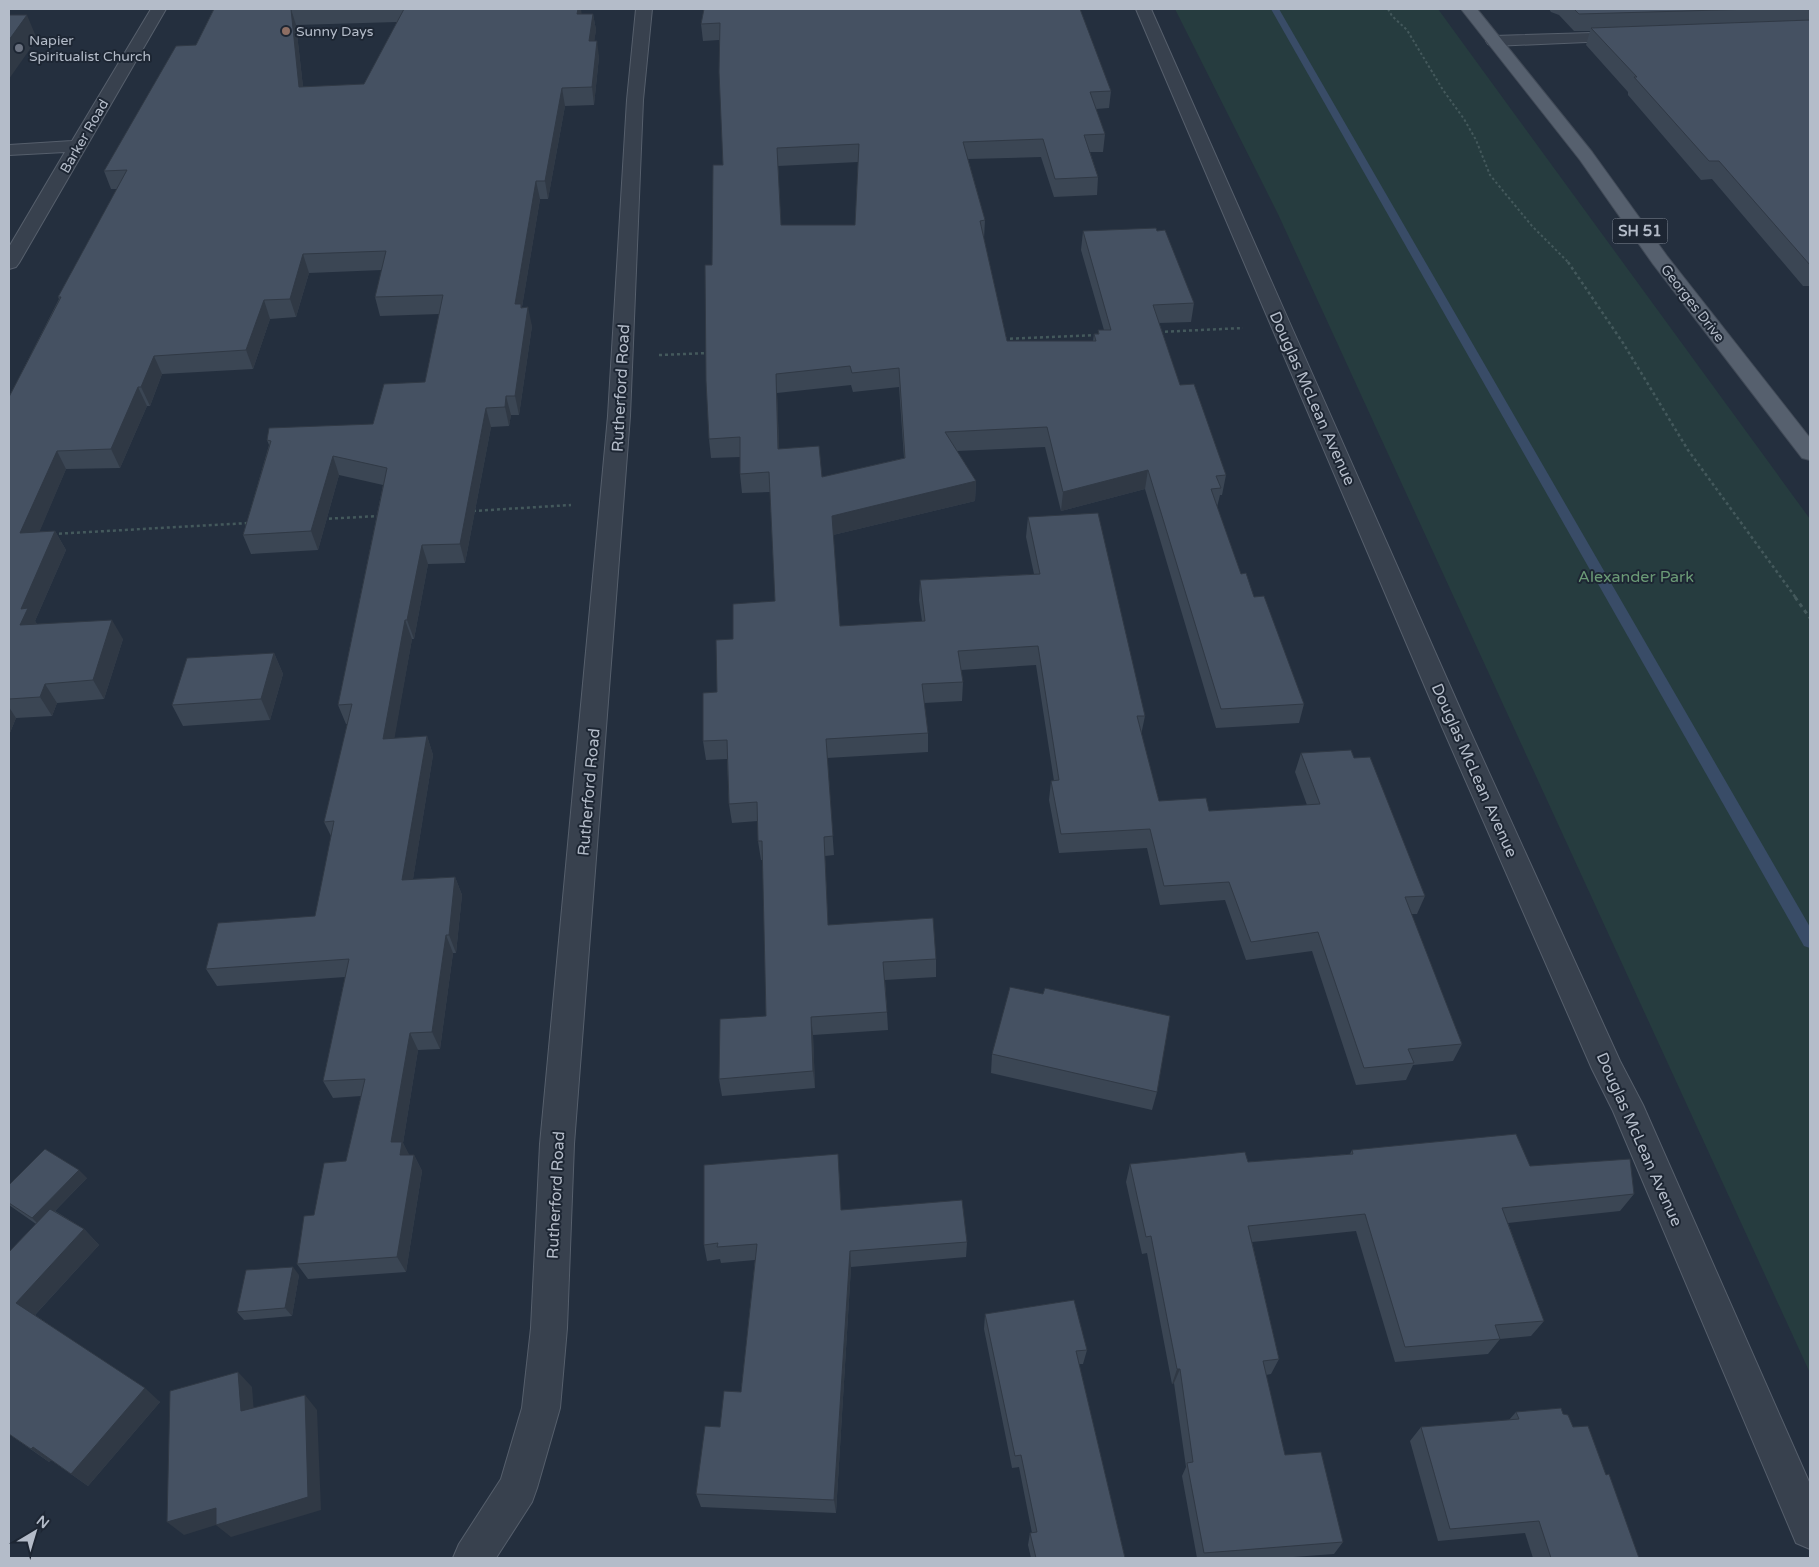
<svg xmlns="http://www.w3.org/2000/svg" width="1819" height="1567" font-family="'Varela Round',sans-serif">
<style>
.green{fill:#263c3f}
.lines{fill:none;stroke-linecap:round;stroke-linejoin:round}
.stream{fill:#394c67;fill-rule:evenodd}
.minor-casing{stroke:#565f6c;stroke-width:2}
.primary-casing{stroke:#414a57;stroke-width:2}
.path-far2{stroke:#44595c;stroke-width:2;stroke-dasharray:2.5 2.5;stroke-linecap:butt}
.path-far1{stroke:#44595c;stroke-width:2.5;stroke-dasharray:3 3;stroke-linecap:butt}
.path{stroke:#44595c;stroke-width:3;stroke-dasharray:4 4;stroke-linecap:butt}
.minor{fill:#38414e;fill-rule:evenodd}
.primary{fill:#56606e;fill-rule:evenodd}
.wall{fill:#3b4654;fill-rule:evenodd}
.shaded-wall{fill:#303945}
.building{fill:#455162;stroke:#303945;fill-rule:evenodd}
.education-dot{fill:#8d6e63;stroke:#1d2633;stroke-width:2}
.worship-dot{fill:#6b7280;stroke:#1d2633;stroke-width:2}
.labels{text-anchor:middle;stroke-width:4;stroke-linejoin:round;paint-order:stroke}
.far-poi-label{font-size:14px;fill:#b4bcc9;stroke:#1d2633;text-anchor:start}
.far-street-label{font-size:14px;fill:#b4bcc9;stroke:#1d2633}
.shield{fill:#1d2633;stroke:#878f9c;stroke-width:1}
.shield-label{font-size:15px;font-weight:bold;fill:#b4bcc9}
.street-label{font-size:16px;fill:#b4bcc9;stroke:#1d2633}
.park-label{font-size:16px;fill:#6b9a76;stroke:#1d2633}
</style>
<rect width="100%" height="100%" fill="#242f3e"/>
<polygon class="green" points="1175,9 1438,9 1810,519 1810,1373 1278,214"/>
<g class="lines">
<polygon class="stream" points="1271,9 1279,9 1810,927 1810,948 1804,946"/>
<g class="minor-casing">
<g id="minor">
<polygon points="151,9 166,9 19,263 16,267 9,269 9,247 65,152 9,155 9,145 72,141"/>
<polygon points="636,9 652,9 643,100 630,416 574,1144 567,1328 560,1408 537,1488 532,1502 496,1558 453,1558 459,1544 501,1479 522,1408 531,1328 540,1144 608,416 627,100"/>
<polygon points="1136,9 1151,9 1466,722 1620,1061 1643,1105 1810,1484 1810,1549 1796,1543 1613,1111 1592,1069 1440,722"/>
<polygon points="1626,32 1632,34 1634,37 1632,40 1494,46 1488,44 1486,41 1488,38 1494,36"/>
</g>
</g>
<g class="primary-casing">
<polygon id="primary" points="1461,9 1477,9 1592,152 1667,256 1810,438 1810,460 1802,458 1653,264 1580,160"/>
</g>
<polyline class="path-far2" points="1388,9 1392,16 1407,30 1443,90 1464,119 1476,140 1490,175 1532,226 1569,263"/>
<g class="path-far1">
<polyline points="1568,262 1623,343 1688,450 1796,598"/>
<polyline points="1159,332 1243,328"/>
<polyline points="1004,339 1098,335"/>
<polyline points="659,355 708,353"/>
<polyline points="473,511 571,505"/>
<polyline points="323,519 379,516"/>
<polyline points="53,534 249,523"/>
</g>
<polyline class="path" points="1795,597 1810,618"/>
<use href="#minor" class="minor"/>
<use href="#primary" class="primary"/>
</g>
<g class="wall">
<path d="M214,9H581V14H593L596,30L594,41L599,57L594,105L565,106L548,199H540L522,307L532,326L519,415H511L509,426L491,427L465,563L428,564L414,639H412L394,738L427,736L433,755L413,879L455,877L462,895L456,953H453L440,1049L418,1050L403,1143L409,1155H414L422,1171L406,1272L308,1279L297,1264L314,1215L346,1161L361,1096L333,1098L323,1081L345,977L217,986L206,969L315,916L331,836L324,822L348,724H346L338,705L383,485L339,475L318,550L251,554L243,535L269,445L267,440L373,424L425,382L439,314L380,316L375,297L382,270L309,273L296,317L270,319L253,369L162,374L150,406H147L120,468L66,469L39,532L55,531L66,550L35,621L37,624L123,639L104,699L57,703L52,716L16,718L9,735V397L59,299L58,297L117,189H111L104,171L196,45ZM397,22L364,84L303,87L296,25Z"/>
<path d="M704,9L1111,91L1109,108L1096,109L1105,134L1103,152H1090L1098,177L1097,195L1054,197L1041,157L968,159L985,220L984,239L1007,341H1093L1094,334H1098V330H1104L1081,250L1083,231L1194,303L1191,322L1159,323L1180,385L1226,475L1222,495H1220L1217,507L1241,574L1254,597L1304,704L1299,723L1216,728L1145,489L1061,511L1045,447L957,451L976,481L975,501L833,535L840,626L922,621L919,600L920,580L1034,574L1026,537L1028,517L1145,716L1141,735L1159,801L1209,811L1307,805L1295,772L1301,753L1354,758L1425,896L1417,914H1411L1462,1044L1453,1061L1413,1065L1406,1080L1356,1085L1312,951L1246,960L1225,900L1160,905L1147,848L1059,853L1049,800L1051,781H1054L1036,665L961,670L963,682L962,701L924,703L928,733V752L827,758L834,855L825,856L828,925L936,959V977L885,980L887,1012L888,1030L813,1035L815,1088L722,1096L719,1079L766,1016L763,860H761L758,841V821L732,823L729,804L727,759L706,760L703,741L717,692L733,639L775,601L770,492L742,493L740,474V457L711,458L709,439L712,265L723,165L719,40L703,41L701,24ZM858,162L855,225H781L778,166ZM851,385L853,392L899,387L904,458L822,477L779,449L777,393Z"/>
<polygon points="1549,9 1810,9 1810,286 1803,286 1712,179 1701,180 1628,95 1628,92 1586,45 1590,31 1574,31 1559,15 1551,12"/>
<polygon points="274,653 283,674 270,720 183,726 172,705"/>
<polygon points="1043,994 1157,1092 1152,1110 991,1073 992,1054"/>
<polygon points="1352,1150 1530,1166 1634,1194 1620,1211 1508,1223 1544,1321 1531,1336 1500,1339 1488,1354 1395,1362 1356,1231 1252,1242 1279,1359 1271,1374 1266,1375 1285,1455 1343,1542 1334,1554 1280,1558 1197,1558 1182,1476 1186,1467 1174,1383 1172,1384 1147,1253 1142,1254 1126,1182 1130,1164 1248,1162 1350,1154"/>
<polygon points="839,1171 841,1210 967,1242 966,1257 851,1267 836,1513 701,1507 696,1494 720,1427 741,1392 755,1260 721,1263 720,1259 707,1261 704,1245"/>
<polygon points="87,1178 55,1211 84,1229 99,1245 35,1315 160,1402 88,1486 51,1460 49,1462 9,1434 9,1252 36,1224 9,1205 9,1185"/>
<polygon points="299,1275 292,1316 244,1320 237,1312"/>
<polygon points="985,1314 1087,1350 1083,1364 1079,1364 1125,1558 1031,1558 1028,1545 1030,1533 1032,1533 1019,1467 1012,1468 984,1329"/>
<polygon points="1516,1412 1563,1414 1606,1475 1639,1558 1533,1558 1525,1533 1438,1541 1410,1441 1421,1427 1509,1420"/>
</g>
<g class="shaded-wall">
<polygon points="291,9 296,25 305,104 299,87"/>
<polygon points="578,9 581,9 582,17 577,14"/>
<polygon points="593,14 596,30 592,58 589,41"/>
<polygon points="27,15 37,39 9,79 9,40"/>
<polygon points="597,41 599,57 594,105 592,87"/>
<polygon points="562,88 565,106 548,199 545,181"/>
<polygon points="536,181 540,199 522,307 525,322 515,304"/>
<polygon points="303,254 309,273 296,317 290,299"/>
<polygon points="264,300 270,319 253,369 246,350"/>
<polygon points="528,307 532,326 519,415 515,396"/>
<polygon points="154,356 162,374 150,406 141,387"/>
<polygon points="776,374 777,393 780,468 778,449"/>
<polygon points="138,387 147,406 120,468 111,449"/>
<polygon points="506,396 511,415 509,426 505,407"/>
<polygon points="486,408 491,427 465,563 460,544"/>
<polygon points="57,451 66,469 31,552 20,533"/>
<polygon points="333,456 339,475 318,550 311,531"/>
<polygon points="1148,470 1145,489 1061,511 1063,492"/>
<polygon points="976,481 975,501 833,535 832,516"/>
<polygon points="55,531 66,550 35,621 39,627 20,625 21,609"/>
<polygon points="422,545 428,564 414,639 407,620"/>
<polygon points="112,620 123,639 104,699 93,680"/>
<polygon points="405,620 412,639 391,758 383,739"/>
<polygon points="274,653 283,674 270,720 261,699"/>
<polygon points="45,684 57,703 52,716 40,697"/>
<polygon points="9,707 16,718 9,735"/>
<polygon points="427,736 433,755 410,898 402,880"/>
<polygon points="455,877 462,895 456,953 449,935"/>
<polygon points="446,935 453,953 440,1049 432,1032"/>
<polygon points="811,1017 813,1035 815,1088 813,1071"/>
<polygon points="410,1033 418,1050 403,1143 411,1158 409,1171 391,1142"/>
<polygon points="414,1155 422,1171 406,1272 397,1257"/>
<polygon points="79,1170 87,1178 40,1226 32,1218"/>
<polygon points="84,1229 99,1245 32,1318 16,1303"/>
<polygon points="850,1251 851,1267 836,1513 834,1500"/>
<polygon points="293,1267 299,1275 292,1316 285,1308"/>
<polygon points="1177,1369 1180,1369 1174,1383 1172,1384"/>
<polygon points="238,1372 252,1387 255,1426 241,1411"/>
<polygon points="145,1388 160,1402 88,1486 71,1474"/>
<polygon points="305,1395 317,1410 321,1510 231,1537 216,1525 184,1535 167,1522"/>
<polygon points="33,1447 51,1460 49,1462 31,1449"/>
</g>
<g class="building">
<polygon points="214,9 291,9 299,87 364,84 404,9 578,9 577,14 593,14 589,41 597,41 592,87 562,88 545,181 536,181 515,304 521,304 521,308 528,307 515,396 506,396 505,407 486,408 460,544 422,545 407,620 405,620 383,739 427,736 402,880 455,877 449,935 446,935 432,1032 410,1033 391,1142 402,1142 400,1155 414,1155 397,1257 297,1264 304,1216 314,1215 324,1163 346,1161 365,1079 323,1081 349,959 206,969 218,923 315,916 334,821 324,822 352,704 338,705 387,468 333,456 311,531 243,535 271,441 267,440 269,428 373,424 384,384 425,382 443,295 375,297 386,251 303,254 290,299 264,300 246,350 154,356 141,387 138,387 111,449 57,451 20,533 55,531 21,609 28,608 20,625 112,620 93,680 45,684 40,697 9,699 9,397 61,297 58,297 127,170 104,171 176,46 196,45"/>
<path d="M704,9H1080L1111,91L1090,92L1105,134L1084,135L1098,177L1055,179L1043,139L963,142L985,220L980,221L1007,341H1096L1094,334H1099L1098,330H1111L1083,231L1156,228L1157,231L1165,230L1194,303L1153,305L1180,385L1194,384L1226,475L1216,476L1221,488L1211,489L1241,574L1246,573L1254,597L1264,596L1304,704L1221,709L1148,470L1063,492L1047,427L945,432L976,481L832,516L840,626L925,621L920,580L1040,574L1028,517L1098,513L1145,716H1137L1159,801L1206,798L1209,811L1320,804L1301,753L1351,750L1354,758L1370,757L1425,896L1405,897L1462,1044L1408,1049L1414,1063L1364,1068L1318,932L1251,942L1229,882L1164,886L1150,829L1061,834L1051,781L1059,780L1038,646L958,651L963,682L922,684L928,733L826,739L833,836L824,837L828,925L933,918L936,959L883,962L887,1012L811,1017L813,1071L719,1079L720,1019L766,1016L762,841H758L757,802L729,804L727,740L703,741V693L717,692L716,640L733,639V604L775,601L769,472L740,474V437L709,439L706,381L705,265H712L713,165H723L719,72L720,23L701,24ZM859,144L855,225H781L777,148ZM850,366L852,373L899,368L905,458L822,477L819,446L778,449L776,374Z"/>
<polygon points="1574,9 1754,9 1579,14"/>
<polygon points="9,15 27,15 9,40"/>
<polygon points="1810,20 1810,265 1719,161 1709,161 1634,77 1637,77 1591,28"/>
<polygon points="274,653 261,699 172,705 187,658"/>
<polygon points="1010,987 1043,994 1045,988 1170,1016 1157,1092 992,1054"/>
<polygon points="1516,1134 1530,1166 1630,1159 1634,1194 1502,1208 1544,1321 1495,1325 1500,1339 1405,1347 1365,1214 1248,1226 1279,1359 1263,1361 1285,1455 1321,1452 1343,1542 1204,1553 1187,1463 1193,1462 1180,1369 1177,1369 1151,1236 1146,1237 1130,1164 1245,1152 1248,1162 1353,1154 1352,1150"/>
<polygon points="45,1149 79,1170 32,1218 9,1203 9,1185"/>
<polygon points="838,1154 841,1210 962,1200 967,1242 850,1251 834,1500 696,1494 705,1426 720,1427 724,1391 741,1392 757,1244 717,1247 718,1243 704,1245 704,1165"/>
<polygon points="50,1209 84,1229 16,1303 145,1388 71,1474 33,1447 31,1449 9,1434 9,1252"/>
<polygon points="293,1267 285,1308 237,1312 246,1270"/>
<polygon points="1074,1300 1087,1350 1076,1351 1125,1558 1036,1558 1030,1533 1037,1532 1021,1455 1015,1456 985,1314"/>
<polygon points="238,1372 241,1411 305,1395 308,1497 216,1525 216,1508 167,1522 170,1391"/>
<polygon points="1561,1408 1563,1414 1568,1415 1573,1427 1588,1426 1606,1475 1609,1474 1639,1558 1551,1558 1539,1521 1450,1529 1421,1427 1519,1419 1516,1412"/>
</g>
<circle class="education-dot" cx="286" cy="31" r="5"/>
<circle class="worship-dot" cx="19" cy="48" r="5"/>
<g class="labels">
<g class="far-poi-label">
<text x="296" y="36">Sunny Days</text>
<text x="29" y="45">Napier<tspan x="29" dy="16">Spiritualist Church</tspan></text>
</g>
<g class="far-street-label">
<text transform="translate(84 136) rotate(-60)" y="5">Barker Road</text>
<text transform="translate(1693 303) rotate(52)" y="5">Georges Drive</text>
</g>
<rect class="shield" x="1612.5" y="218.5" width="55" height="25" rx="4"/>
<g class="shield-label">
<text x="1640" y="236">SH 51</text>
</g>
<g class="street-label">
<text transform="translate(620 388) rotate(-87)" y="6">Rutherford Road</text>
<text transform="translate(1313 398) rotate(66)" y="6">Douglas McLean Avenue</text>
<text transform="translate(1475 770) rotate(66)" y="6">Douglas McLean Avenue</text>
<text transform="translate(588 792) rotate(-85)" y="6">Rutherford Road</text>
<text transform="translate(1640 1139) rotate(66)" y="6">Douglas McLean Avenue</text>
<text transform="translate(555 1195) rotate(-87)" y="6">Rutherford Road</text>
</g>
<g class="park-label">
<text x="1636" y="582">Alexander Park</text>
</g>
</g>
<rect width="1819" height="1567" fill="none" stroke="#b4bcc9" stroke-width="20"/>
<g transform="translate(35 1532) rotate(38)" stroke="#1d2633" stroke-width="4" paint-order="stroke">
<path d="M0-4L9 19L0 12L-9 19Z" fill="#b4bcc9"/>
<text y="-8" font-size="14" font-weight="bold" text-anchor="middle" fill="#b4bcc9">N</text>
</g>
</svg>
